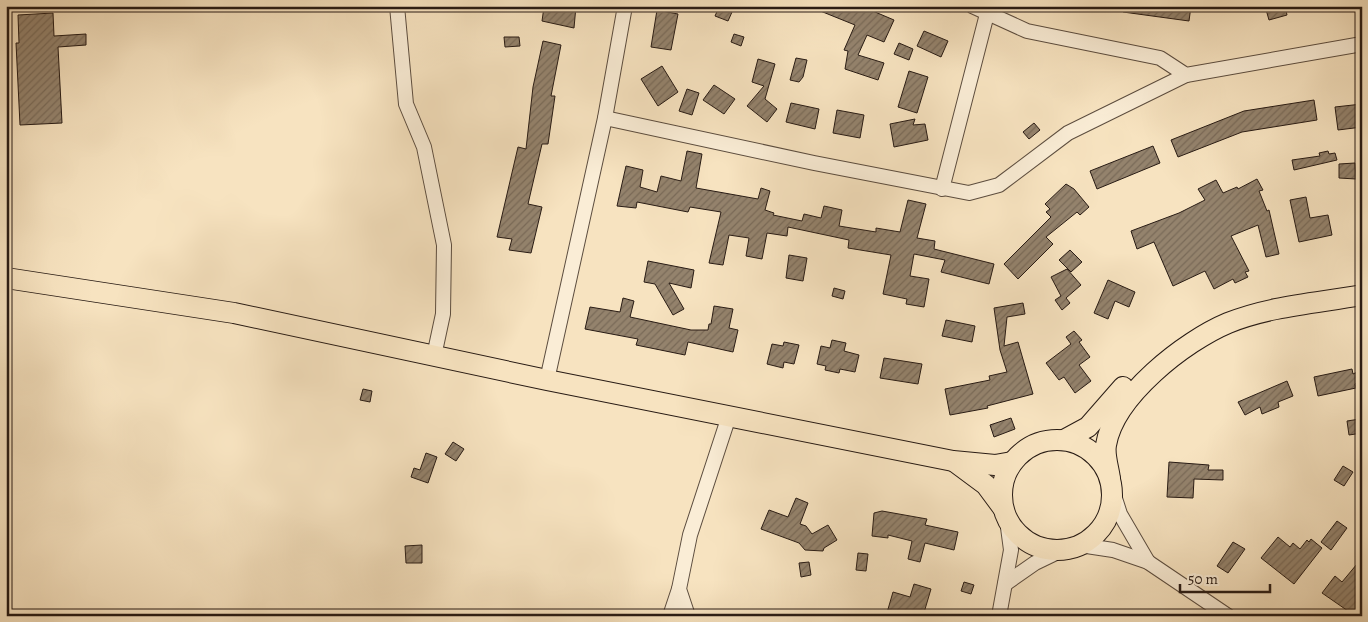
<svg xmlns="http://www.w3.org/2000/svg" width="1368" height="622" font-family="Alegreya,serif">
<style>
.building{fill:url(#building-hatch);stroke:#281b14}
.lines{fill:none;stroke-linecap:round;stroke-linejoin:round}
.minor-casing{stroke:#5c4d3f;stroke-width:16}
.highway-casing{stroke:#281b14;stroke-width:22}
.minor{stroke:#faedd6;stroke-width:14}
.highway{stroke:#f7e3c0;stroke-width:20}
</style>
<defs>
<pattern id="building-hatch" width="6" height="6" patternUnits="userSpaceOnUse" patternTransform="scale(1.25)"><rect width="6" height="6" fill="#94836d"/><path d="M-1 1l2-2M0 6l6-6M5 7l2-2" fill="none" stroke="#796a58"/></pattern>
</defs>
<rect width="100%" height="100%" fill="#f7e3c0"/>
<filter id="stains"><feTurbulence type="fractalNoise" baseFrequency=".004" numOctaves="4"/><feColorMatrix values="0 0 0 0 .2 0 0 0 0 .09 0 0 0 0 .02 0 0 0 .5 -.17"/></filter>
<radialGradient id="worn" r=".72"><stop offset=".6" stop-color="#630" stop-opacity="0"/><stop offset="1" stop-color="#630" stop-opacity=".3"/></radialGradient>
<g class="building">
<polygon points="560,6 576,6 574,28 542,21 544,7 559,10"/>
<polygon points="808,6 861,6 894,20 884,42 867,35 858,55 884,63 878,80 845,69 848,51 844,50 855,25"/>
<polygon points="1123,6 1191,6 1189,21 1123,12"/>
<polygon points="1265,6 1285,6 1287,15 1269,20"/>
<polygon points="719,7 732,12 728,21 715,16"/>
<polygon points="657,10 678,14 671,50 651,47"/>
<polygon points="53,13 54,36 86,34 86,45 58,47 62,123 20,125 16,43 19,43 18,15"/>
<polygon points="924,31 948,41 941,57 917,46"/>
<polygon points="734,34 744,37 741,46 731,42"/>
<polygon points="504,37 519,37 520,46 505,47"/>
<polygon points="543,41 561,45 551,96 555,96 548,144 542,144 528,204 542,207 531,253 509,250 512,239 497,237 518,147 526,149 533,87"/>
<polygon points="899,43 913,49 909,60 894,54"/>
<polygon points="796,58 807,60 803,77 799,82 790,80"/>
<polygon points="758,59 775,64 765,99 777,109 767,122 747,106 764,86 752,82"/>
<polygon points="662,66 678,92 658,106 641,79"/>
<polygon points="909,71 928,77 917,113 898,107"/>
<polygon points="714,85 735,99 724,114 703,100"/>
<polygon points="687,89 699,93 692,115 679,111"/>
<polygon points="1314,100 1317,120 1242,132 1178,157 1171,140 1244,111"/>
<polygon points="791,103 819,109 815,129 786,122"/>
<polygon points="1362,104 1362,127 1338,130 1335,107"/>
<polygon points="837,110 864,115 860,138 833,133"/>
<polygon points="915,119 913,125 925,124 928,140 894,147 890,124"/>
<polygon points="1034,123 1040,130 1029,139 1023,132"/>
<polygon points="1153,146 1160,163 1097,189 1090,171"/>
<polygon points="687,151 702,154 696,188 758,199 761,188 770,191 765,210 774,213 773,215 802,221 804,214 821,218 824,206 842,210 839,226 876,232 876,228 900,232 908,200 926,204 917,238 935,241 934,249 994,264 989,284 941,272 945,260 914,254 910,276 929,279 924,307 906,304 907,299 883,294 891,255 848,248 849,240 788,227 787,236 767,233 762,259 746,256 749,238 729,235 723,265 709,263 721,212 690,207 688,212 637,202 636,208 617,206 626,166 643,170 640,187 657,192 661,176 681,181"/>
<polygon points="1328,151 1329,154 1335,153 1337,160 1294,170 1292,160 1320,156 1319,153"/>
<polygon points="1355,163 1356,179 1339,178 1339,164"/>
<polygon points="1257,179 1263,190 1259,191 1267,211 1269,210 1279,254 1266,257 1258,225 1231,236 1249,271 1245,272 1248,277 1235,283 1233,279 1214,289 1205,271 1173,286 1154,242 1137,249 1131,231 1179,213 1205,200 1198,189 1216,180 1223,193 1237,187 1238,189"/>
<polygon points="1066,184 1074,189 1089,207 1080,215 1077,212 1046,237 1053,244 1018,279 1004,264 1051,217 1046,212 1050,209 1045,204"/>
<polygon points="1306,197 1310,218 1328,215 1332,235 1299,242 1290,200"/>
<polygon points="1070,250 1082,262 1071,272 1059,260"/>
<polygon points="789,255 807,258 803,281 786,278"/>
<polygon points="648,261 694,270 691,288 669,283 684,309 673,315 655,284 644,282"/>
<polygon points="1067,269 1081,285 1066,298 1070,303 1062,310 1055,300 1061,296 1051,277"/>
<polygon points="1108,280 1135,292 1129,307 1115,301 1108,319 1094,313"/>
<polygon points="834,288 845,291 843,299 832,296"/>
<polygon points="623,298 634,301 630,317 691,330 708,330 709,324 711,324 714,306 733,309 729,328 738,330 733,352 688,342 685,355 636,345 638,339 585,329 590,307 620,312"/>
<polygon points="1023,303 1025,314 1007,317 1004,346 1018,342 1033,394 987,406 988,408 950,415 945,389 990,380 989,376 1007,372 1000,350 994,308"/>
<polygon points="946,320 975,326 972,342 942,336"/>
<polygon points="1074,331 1082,340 1079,342 1090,357 1079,365 1091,381 1075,393 1064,377 1059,380 1046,363 1071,344 1066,337"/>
<polygon points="832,340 846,343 844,351 859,355 855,372 840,369 839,373 825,370 826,366 817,364 821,346 830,348"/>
<polygon points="784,342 799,345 794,364 784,362 783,368 767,364 772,344 783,346"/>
<polygon points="884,358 922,364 918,384 880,378"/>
<polygon points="1352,369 1353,374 1362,370 1362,381 1355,384 1356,388 1318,396 1314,377"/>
<polygon points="1287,381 1293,396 1278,402 1279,407 1262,414 1260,407 1245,415 1238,402"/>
<polygon points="363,389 372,391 370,402 360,400"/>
<polygon points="1011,418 1015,429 994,437 990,425"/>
<polygon points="1360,419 1362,433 1349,435 1347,421"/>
<polygon points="453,442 464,449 456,461 445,454"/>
<polygon points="426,453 437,457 428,483 411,477 414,468 420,470"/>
<polygon points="1169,462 1209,465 1208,470 1223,470 1223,480 1194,479 1193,498 1167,497"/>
<polygon points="1343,466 1353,472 1344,486 1334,480"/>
<polygon points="796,498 808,503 800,524 806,526 812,534 828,525 837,540 824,548 823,551 805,550 799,543 761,529 769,510 788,517"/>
<polygon points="882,511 927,519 925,525 958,532 954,550 925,543 920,562 908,559 912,541 888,535 888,538 872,536 874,513"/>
<polygon points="1337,521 1347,528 1331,550 1321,542"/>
<polygon points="1278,537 1290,547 1293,543 1300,549 1307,540 1309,542 1311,539 1322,548 1294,584 1261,558"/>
<polygon points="1233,542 1245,549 1228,573 1217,566"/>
<polygon points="422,545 422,563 406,563 405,546"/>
<polygon points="858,553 868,554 866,571 856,570"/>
<polygon points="1362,558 1362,580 1356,587 1362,591 1362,616 1344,616 1348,611 1322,593 1335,576 1342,582"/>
<polygon points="809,562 811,575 801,577 799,563"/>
<polygon points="964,582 974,585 971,594 961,591"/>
<polygon points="914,584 931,589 923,616 886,616 893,592 910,597"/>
</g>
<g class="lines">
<g class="minor-casing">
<g id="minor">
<polyline points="397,6 406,104 424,147 444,245 443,314 434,356"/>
<polyline points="972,6 1027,31 1160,58 1186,75 1362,44"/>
<polyline points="605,118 814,163 969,193 999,185 1068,133 1186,75"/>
<polyline points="942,189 987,14"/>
<polyline points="547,380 605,118 625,6"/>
<polyline points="1112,489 1120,514 1148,562"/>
<polyline points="1080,545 1113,550 1148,562 1228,616"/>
<polyline points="1005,584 1035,563 1062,550"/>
<polyline points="670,616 679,589"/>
<polyline points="688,616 679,589 690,535 729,416"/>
<polyline points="999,616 1011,550 1007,520"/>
</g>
</g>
<g class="highway-casing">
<g id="highway">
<polyline points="6,278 234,313 547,380 953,461 995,465 1012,462"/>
<polyline points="1064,440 1088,427 1123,387"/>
<circle cx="1057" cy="495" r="55"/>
<polyline points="955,462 986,485 1003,508"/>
<path d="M1110,479C1109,469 1104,455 1106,445C1114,396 1185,341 1228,323C1270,306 1318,303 1362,295"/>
</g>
</g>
<use href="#minor" class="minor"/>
<use href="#highway" class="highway"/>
</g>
<rect width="1368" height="622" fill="none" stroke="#f7e3c0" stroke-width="25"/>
<rect x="8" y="8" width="1353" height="607" fill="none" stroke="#281b14" stroke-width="2.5"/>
<rect x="12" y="12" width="1343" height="597" fill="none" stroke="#281b14"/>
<path d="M1180 584v8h90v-8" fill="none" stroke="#281b14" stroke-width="2.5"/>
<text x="1188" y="584" font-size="15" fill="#281b14" stroke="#faedd6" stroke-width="4" paint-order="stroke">50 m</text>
<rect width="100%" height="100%" filter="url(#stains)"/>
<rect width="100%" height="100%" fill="url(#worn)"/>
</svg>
